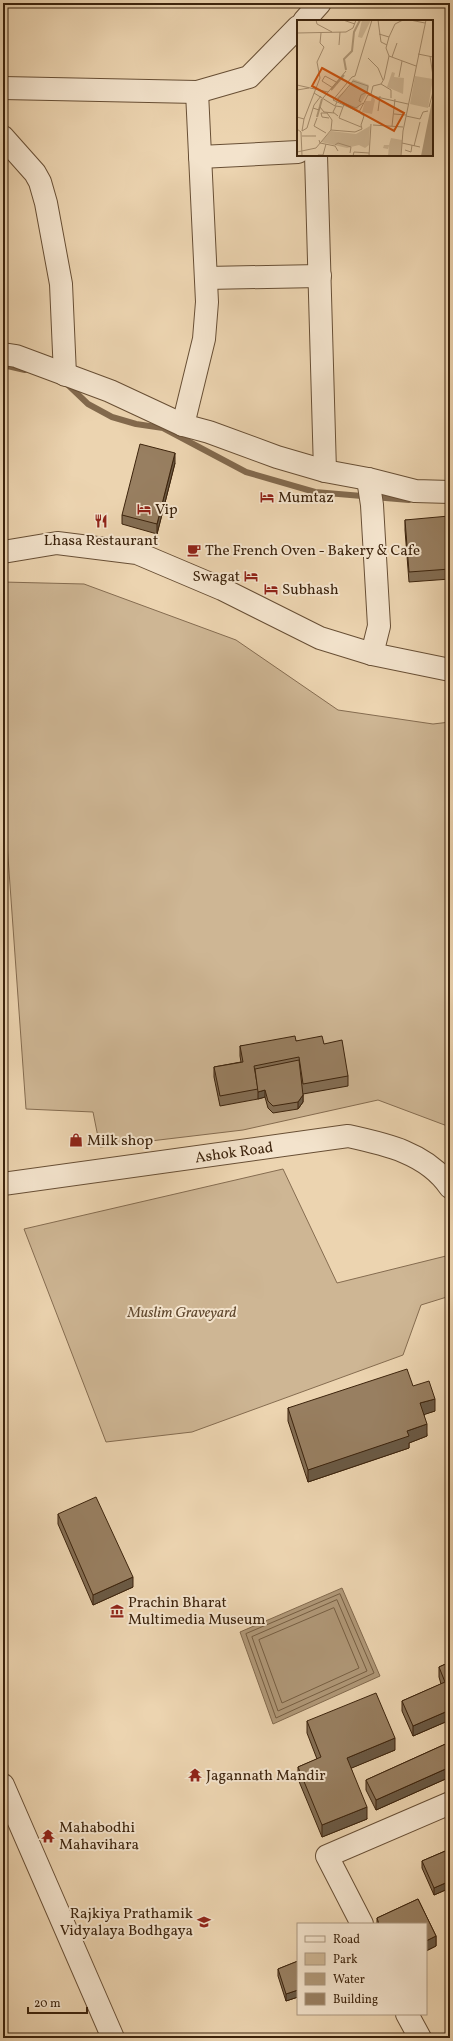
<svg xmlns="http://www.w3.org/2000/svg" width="453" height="2041" font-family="Vollkorn,serif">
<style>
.green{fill:#ceb694;stroke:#856c50}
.water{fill:#b09878;stroke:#82694d}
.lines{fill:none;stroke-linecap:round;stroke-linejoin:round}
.shore{stroke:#765e42;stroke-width:1}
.stream{stroke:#82694d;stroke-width:6}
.minor-casing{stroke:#684f35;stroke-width:24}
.minor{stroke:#f3e3cc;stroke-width:22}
.wall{fill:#836d53;stroke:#3c230c}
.shaded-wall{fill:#6a5944;stroke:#3c230c}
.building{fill:#987f61;stroke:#3c230c}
.labels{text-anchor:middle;stroke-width:4;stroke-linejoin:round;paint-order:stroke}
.poi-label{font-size:15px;fill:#3c230c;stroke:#f3e3cc;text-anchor:start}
.street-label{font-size:15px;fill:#3c230c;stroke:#f3e3cc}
.park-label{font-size:15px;font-style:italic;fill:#60482e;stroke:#f3e3cc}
.inset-river{fill:none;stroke:#b09878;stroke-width:2}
.inset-road{fill:none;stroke:#a68d6e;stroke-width:1}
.view{fill:#ce510c;fill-opacity:0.15;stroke:#ce510c;stroke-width:2}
.inset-edge{fill:none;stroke:#3c230c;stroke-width:2}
</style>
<rect width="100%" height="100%" fill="#ecd4b0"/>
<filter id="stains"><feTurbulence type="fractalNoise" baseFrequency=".005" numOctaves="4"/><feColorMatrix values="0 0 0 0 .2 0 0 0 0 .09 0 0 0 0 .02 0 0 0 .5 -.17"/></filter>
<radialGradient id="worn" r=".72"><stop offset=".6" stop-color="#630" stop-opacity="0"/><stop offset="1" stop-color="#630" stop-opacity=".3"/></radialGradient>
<g class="green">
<polygon points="3,582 84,584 236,640 338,710 433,724 450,722 450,1127 378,1100 243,1130 100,1147 93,1112 26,1109 3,787"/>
<polygon points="283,1169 337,1283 450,1255 450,1296 421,1305 403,1355 192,1432 106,1442 24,1229"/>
</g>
<polygon class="water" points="342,1588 380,1676 273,1724 240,1632"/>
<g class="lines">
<g class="shore">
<polygon points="340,1594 374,1673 276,1718 246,1634"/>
<polygon points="337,1600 367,1671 278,1711 252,1637"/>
<polygon points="334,1608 359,1668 282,1703 259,1640"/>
</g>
<g class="stream">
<polyline points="3,365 25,370"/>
<polyline points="66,383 88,404 112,417 136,424 163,428 246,472 315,492 409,500"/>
</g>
<g class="minor-casing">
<g id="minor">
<polyline points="304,21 320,3"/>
<polyline points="3,88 197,92 249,77 298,27"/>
<polyline points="3,137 35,173 40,182 46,203 61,284 65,375"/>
<polyline points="316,155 325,471"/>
<polyline points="200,157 298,152"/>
<polyline points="206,278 320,276"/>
<polyline points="3,354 16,356 110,391 183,425 209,432 277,457 325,471 368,479 415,491 450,492"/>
<polyline points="183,425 204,339 207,302 197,92"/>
<polyline points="368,479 372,505 379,626 372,654"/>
<polyline points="3,552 57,543 137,553 222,589 320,638 372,654 450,670"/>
<path d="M3,1184L348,1136C385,1144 427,1153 450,1187"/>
<polyline points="3,1785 113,2038"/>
<polyline points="362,1924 327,1856 450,1803"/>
<polyline points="407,2014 420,2038"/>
</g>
</g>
<use href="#minor" class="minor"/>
</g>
<g class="wall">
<polygon points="175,463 157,534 122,524 122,515"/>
<polygon points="405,520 450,524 450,579 409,582 405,530"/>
<polygon points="296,1041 324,1044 348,1076 348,1086 303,1094 303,1102 298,1109 273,1113 268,1108 265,1097 258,1099 220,1106 214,1077 214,1067 241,1062 240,1056 240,1046"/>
<polygon points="413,1386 435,1411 424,1414 427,1436 409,1443 409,1448 308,1482 288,1421 288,1408"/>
<polygon points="58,1514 133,1587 93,1605 58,1524"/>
<polygon points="450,1662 450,1720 413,1736 402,1711 402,1701 441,1684 439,1677 439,1667"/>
<polygon points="307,1721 395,1750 351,1768 367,1819 322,1837 298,1779 298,1767 317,1759 307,1733"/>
<polygon points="450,1742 450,1777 376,1810 366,1790 366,1780"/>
<polygon points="450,1849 450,1888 434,1895 422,1868 422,1861"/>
<polygon points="418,1899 436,1936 436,1946 426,1951 426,1924 377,1924 377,1918"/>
<polygon points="298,1961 298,1997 286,2001 278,1976 278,1969"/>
</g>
<g class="shaded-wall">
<polygon points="175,453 175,463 157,534 157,524"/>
<polygon points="265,1090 265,1097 258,1099 258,1092"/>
<polygon points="303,1095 303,1102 298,1109 298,1102"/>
<polygon points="435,1399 435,1411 420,1416 420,1403"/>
<polygon points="427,1424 427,1436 409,1443 409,1448 308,1482 308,1470 407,1431"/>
<polygon points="133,1577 133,1587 93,1605 93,1595"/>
<polygon points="450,1710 450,1720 413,1736 413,1726"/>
<polygon points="395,1738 395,1750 347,1770 347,1758"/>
<polygon points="450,1767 450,1777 376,1810 376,1800"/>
<polygon points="367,1807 367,1819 322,1837 322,1825"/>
<polygon points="450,1881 450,1888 434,1895 434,1888"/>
<polygon points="436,1936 436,1946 426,1951 426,1941"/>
<polygon points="298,1990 298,1997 286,2001 286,1994"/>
</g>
<g class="building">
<polygon points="140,444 175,453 157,524 122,515"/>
<polygon points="449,516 450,524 450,569 409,572 405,520"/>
<polygon points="295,1036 296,1041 322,1036 324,1044 342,1040 348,1076 303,1084 299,1057 254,1066 258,1089 220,1096 214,1067 243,1062 240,1046"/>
<polygon points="299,1060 303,1095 298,1102 273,1106 268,1101 265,1090 258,1092 255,1069"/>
<polygon points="407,1369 413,1386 429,1381 435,1399 420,1403 427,1424 407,1431 409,1436 308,1470 288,1408"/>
<polygon points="96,1497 133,1577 93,1595 58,1514"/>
<polygon points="450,1662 450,1710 413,1726 402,1701 445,1682 439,1667"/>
<polygon points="376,1693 395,1738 347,1758 367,1807 322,1825 298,1767 321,1757 307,1721"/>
<polygon points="450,1742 450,1767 376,1800 366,1780"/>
<polygon points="450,1849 450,1881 434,1888 422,1861"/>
<polygon points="418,1899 436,1936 426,1941 426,1924 379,1924 377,1918"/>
<polygon points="298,1961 298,1990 286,1994 278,1969"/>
</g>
<defs>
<g id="hotel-bare" transform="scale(1.08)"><path d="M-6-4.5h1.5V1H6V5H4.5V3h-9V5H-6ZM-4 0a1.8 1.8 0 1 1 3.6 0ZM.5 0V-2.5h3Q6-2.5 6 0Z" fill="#8f2418" stroke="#f3e3cc" stroke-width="2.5" paint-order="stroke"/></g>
<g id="restaurant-bare" transform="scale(1.08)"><path d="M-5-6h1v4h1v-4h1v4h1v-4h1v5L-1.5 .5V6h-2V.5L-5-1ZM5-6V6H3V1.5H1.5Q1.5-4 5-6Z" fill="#8f2418" stroke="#f3e3cc" stroke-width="2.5" paint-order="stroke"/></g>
<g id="cafe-bare" transform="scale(1.08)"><path d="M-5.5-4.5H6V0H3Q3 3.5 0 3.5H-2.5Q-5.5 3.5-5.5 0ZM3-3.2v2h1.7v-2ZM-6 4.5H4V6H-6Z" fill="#8f2418" stroke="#f3e3cc" stroke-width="2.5" paint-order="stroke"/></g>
<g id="shop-bare" transform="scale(1.08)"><path d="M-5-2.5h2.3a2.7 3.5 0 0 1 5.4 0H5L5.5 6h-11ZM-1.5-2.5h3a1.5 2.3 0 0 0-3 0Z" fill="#8f2418" stroke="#f3e3cc" stroke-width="2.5" paint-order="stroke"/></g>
<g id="museum-bare" transform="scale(1.08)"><path d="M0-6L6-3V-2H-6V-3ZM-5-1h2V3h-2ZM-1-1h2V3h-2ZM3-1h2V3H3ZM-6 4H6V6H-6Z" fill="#8f2418" stroke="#f3e3cc" stroke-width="2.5" paint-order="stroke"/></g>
<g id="temple-bare" transform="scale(1.08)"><path d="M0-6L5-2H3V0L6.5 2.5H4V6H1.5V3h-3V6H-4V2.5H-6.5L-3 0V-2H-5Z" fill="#8f2418" stroke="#f3e3cc" stroke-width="2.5" paint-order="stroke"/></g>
<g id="school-bare" transform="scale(1.08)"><path d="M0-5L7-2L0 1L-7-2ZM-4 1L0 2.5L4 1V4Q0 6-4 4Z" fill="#8f2418" stroke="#f3e3cc" stroke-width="2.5" paint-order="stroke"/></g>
</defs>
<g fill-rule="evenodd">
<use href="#hotel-bare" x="267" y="497"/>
<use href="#hotel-bare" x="144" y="509"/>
<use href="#restaurant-bare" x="101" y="521"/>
<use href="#cafe-bare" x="194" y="550"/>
<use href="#hotel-bare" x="251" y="576"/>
<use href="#hotel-bare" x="271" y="589"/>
<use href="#shop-bare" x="76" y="1140"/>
<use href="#museum-bare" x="117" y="1611"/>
<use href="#temple-bare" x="195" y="1775"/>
<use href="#temple-bare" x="48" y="1836"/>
<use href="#school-bare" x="204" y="1922"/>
</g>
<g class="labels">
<g class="poi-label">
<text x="278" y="502">Mumtaz</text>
<text x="155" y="514">Vip</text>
<text x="101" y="545" text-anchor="middle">Lhasa Restaurant</text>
<text x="205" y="555">The French Oven - Bakery &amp; Cafe</text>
<text x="240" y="581" text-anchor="end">Swagat</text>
<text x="282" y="594">Subhash</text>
<text x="87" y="1145">Milk shop</text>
<text x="128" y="1607">Prachin Bharat<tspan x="128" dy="17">Multimedia Museum</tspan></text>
<text x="206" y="1780">Jagannath Mandir</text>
<text x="59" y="1832">Mahabodhi<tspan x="59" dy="17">Mahavihara</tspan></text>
<text x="193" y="1918" text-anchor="end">Rajkiya Prathamik<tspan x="193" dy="17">Vidyalaya Bodhgaya</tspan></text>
</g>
<g class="street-label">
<text transform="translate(234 1152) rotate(-8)" y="5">Ashok Road</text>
</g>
<g class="park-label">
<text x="182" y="1317">Muslim Graveyard</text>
</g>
</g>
<g transform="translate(297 20)">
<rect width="136" height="136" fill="#ecd4b0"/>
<path d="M65,0H74L65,18L61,17ZM95,52L98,53L97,57L107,58L106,74L90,67ZM118,56L136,59L131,88L113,84ZM56,59L72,65L71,72L60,90L38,79L51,68ZM75,75L78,80L75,94L65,92L68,81H74ZM73,106L72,125L68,128L62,125L50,128L24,122L34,111L59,114ZM94,118L105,120L104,136H91L92,126L91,129L86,128L87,125H92Z" fill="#ceb694"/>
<path d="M136,75V136H124L135,81Z" fill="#b09878"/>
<path class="inset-river" d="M49,50L47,39L55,31L57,12L63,0M34,70L47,55M20,97L25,79"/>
<path class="inset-road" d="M19,0L20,4L35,12M46,0L58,4M81,0L84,22L90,25M113,0L128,3M0,13L49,12L56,8L59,0M82,14L92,17L89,28L92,36L119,46M92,17L98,4L106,0M42,25L43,12M121,34L136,37M133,36L136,56M95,37L100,23M71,38L81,48L86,60M102,57L105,41M25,61L28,56L41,63M25,61L36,68M84,64L94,70V78M0,65L31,72M0,70L12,68M17,73L38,86L40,82M74,74L76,66L84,64L87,59L92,36M26,78L49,51M64,82L62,81L64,75L70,72L71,66L56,61L40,80L59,88L66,83M47,84L42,98L64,107M132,87L136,72M16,88L22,90L23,87L27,92L37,93M81,91L83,76M62,92L36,80L55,57L58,56L75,0M97,94L109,95M41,96L36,92L39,86L45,87M109,96L123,99L126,92L131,91M0,97L7,99L5,111M20,98L17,106L29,113M32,98L25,97L24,93H30L35,100L34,110M7,99L23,58L20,42L27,27L23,23L24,13M76,105L106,107M95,106L98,79M0,109L4,112L5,136M5,111L10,108L17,85L24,76M5,116H19M22,120L23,123L38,126L41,131M105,123L123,127M38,125L41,123L54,127L53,133M117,126L123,102M108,130L114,132L115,125M0,132L19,128L34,110L58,112L65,109L64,105L67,96L62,92L71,75L111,84M21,135H26L29,124M56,136L57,132L72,133M72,136L74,104M104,136L106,111L129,0"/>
<path class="view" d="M25,48L107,93L97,111L15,66Z"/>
<rect width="136" height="136" class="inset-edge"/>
</g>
<rect width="453" height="2041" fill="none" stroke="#ecd4b0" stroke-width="16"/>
<rect x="4" y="4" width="445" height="2033" fill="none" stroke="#3c230c" stroke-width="2"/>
<rect x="8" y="8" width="437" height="2025" fill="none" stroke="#3c230c"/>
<rect x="297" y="1923" width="130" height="92" fill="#f3e3cc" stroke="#aa967f"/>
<rect x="305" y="1936" width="20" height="6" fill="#f3e3cc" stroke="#aa967f"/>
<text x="333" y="1943" font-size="12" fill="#3c230c">Road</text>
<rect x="305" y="1953" width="20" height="12" fill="#ceb694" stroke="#aa967f"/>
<text x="333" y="1963" font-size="12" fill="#3c230c">Park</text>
<rect x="305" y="1973" width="20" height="12" fill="#b09878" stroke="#aa967f"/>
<text x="333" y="1983" font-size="12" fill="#3c230c">Water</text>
<rect x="305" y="1993" width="20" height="12" fill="#987f61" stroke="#aa967f"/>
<text x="333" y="2003" font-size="12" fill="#3c230c">Building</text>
<path d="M28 2007v6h59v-6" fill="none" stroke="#3c230c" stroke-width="2"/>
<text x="34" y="2007" font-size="12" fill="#3c230c" stroke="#f3e3cc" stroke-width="3" paint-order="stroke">20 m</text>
<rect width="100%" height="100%" filter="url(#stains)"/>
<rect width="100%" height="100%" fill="url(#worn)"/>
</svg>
